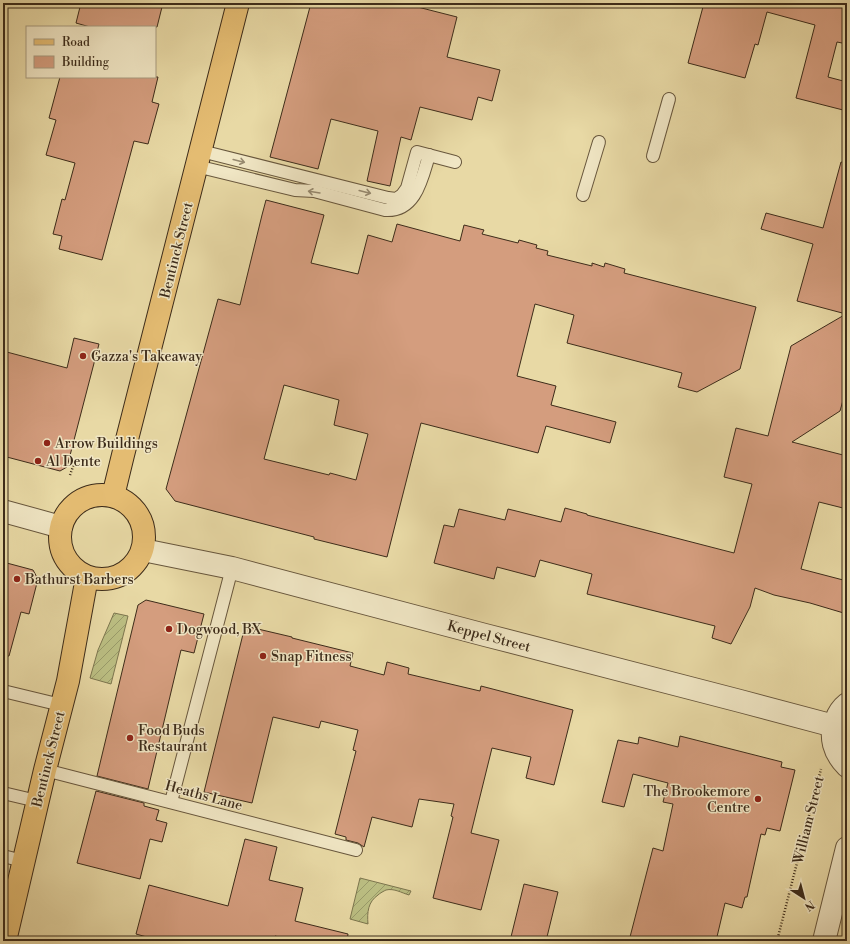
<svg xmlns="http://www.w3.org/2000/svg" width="850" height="944" font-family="'Libre Bodoni',serif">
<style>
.garden{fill:url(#garden-furrows);stroke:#7c754e}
.building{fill:#d49d7e;stroke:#3d2c1a;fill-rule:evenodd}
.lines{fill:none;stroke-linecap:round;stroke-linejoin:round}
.lane-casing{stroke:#68573d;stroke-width:14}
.street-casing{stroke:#68573d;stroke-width:24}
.primary-casing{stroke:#3d2c1a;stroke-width:24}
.path{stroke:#3d2c1a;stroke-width:2.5;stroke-dasharray:1 2;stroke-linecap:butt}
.lane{stroke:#f0e6c4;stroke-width:12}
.street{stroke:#f0e6c4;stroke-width:22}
.primary{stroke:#e4bc72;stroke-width:22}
.oneway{stroke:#96896f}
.poi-dot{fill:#8f2418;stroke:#f0e6c4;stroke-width:1.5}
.labels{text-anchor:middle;stroke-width:3;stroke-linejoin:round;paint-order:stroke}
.street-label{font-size:14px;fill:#3d2c1a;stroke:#f0e6c4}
.poi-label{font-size:14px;fill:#3d2c1a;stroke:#f0e6c4;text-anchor:start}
</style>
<defs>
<pattern id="garden-furrows" width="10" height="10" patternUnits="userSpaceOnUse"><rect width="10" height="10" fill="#bbbe82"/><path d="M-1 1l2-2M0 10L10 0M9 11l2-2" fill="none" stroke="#999b6a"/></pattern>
</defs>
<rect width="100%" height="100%" fill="#e8d9a5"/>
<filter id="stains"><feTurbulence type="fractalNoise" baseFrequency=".005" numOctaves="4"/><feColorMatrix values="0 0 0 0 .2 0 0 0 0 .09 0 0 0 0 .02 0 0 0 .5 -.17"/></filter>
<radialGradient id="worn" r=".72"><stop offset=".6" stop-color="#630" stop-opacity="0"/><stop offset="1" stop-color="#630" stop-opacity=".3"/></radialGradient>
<g class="garden">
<polygon points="114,613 128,616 111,684 90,678 98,650"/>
<path d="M360,878L411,891L409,895C402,893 394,888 386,890C384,891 380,893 378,895C368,902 367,912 368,924L350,919Z"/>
</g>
<g class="building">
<polygon points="81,3 163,3 157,27 90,27 76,23"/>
<polygon points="311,3 402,3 457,17 447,57 500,70 492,101 478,97 472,120 420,107 411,140 401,137 390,186 367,181 378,131 331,119 318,169 270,157"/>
<polygon points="704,3 847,3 847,44 837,42 828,77 847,82 847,111 796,98 815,25 767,12 758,45 755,44 745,78 688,63"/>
<polygon points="60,77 158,77 152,102 159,104 148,144 134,141 102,260 59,249 62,236 53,234 62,199 65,200 75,163 46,155 56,120 49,118"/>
<polygon points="841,162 847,163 847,386 840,411 792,442 847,456 847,509 819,502 801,569 847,581 847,614 810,603 774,595 755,588 750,607 731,644 712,638 715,626 587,594 592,574 540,560 535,577 497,567 494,579 434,563 444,525 454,527 459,509 505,520 508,509 561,522 565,508 587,514 587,515 734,553 752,484 724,477 736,428 768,436 791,346 846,314 797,301 813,244 761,229 766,213 823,228"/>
<path d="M266,200L324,215L311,263L358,274L368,235L392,242L397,224L460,241L464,225L484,230L482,234L518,243L519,240L537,245L536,248L548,251L547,255L592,266V263L604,267L605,263L625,269L624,273L756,307L740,369L697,392L678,387L682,373L567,343L574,315L535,304L517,376L556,386L551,405L616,422L610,443L546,426L538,453L421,423L387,557L314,539V537L175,501L166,489L218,299L240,305L262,215ZM284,385L339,400L334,425L368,434L356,480L330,473L329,475L264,459Z"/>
<polygon points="74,338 99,344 67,467 60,471 3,456 3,351 67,368"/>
<polygon points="3,562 33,570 38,579 29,614 21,612 9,656 3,656"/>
<polygon points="146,600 204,614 194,653 181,650 148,789 97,776 138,605"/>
<polygon points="245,626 292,637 292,638 353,653 350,666 384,675 387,662 409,668 408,674 480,691 481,686 573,710 554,785 526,778 531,757 492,748 471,833 499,840 481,910 433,898 453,817 451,816 454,804 419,799 412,827 372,817 364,847 358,843 346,840 346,837 335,834 356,751 353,750 358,730 321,721 319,728 273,717 252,803 204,792"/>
<polygon points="680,736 782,762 781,767 795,770 780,831 767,828 765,835 761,834 747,897 745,897 742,908 725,903 716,941 645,941 630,937 653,848 663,851 673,804 663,802 668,783 633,774 624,807 602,802 618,740 638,744 639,737 678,747"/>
<polygon points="96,791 144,803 144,806 159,810 156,820 167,823 162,842 150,839 140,879 77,863"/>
<polygon points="245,839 277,847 269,880 303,888 295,921 348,934 347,941 294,941 275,936 273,941 161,941 136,934 149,885 228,906"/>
<polygon points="524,884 558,892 546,941 510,941"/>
</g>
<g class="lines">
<g class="lane-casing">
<g id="lane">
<polyline points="201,151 388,198 396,199 402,195 407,188 417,152 455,162"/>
<polyline points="653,156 669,99"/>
<path d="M196,166L295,190L314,191L385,210C416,212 422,178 429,155"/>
<polyline points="583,195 599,142"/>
<polyline points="3,691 61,705"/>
<polyline points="45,770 356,850"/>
<polyline points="3,793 37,801"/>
<polyline points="171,802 232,568"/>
<polyline points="3,856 23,861"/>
</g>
</g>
<g class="street-casing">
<g id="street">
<polyline points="3,511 61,527"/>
<polyline points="143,550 232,568 485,635 740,701 834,726"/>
<path d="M847,704C842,708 838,714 836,720C829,737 834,753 847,766"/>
<polyline points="824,941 847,848"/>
</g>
</g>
<g class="primary-casing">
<g id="primary">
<circle cx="102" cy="537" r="42"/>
<polyline points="113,496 123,455 238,3"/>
<polyline points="5,941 45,770 68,681 87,577"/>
</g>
</g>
<g class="path">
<polyline points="70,475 75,461"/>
<polyline points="777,941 821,769"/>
</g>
<use href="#lane" class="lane"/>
<use href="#street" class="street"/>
<use href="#primary" class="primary"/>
</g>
<defs><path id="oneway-shaft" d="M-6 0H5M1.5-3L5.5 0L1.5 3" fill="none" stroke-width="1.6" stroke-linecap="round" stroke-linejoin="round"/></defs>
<g class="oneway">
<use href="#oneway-shaft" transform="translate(239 161) rotate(14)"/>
<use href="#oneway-shaft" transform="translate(314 192) rotate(-171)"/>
<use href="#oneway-shaft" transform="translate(365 192) rotate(14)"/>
</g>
<g class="poi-dot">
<circle cx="83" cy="356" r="4"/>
<circle cx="47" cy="443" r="4"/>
<circle cx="38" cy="461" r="4"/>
<circle cx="17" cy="579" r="4"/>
<circle cx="169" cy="629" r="4"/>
<circle cx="263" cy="656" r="4"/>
<circle cx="130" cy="738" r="4"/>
<circle cx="758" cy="799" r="4"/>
</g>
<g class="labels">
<g class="street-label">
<text transform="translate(176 250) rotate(-76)" y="5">Bentinck Street</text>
<text transform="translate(489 636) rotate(15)" y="5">Keppel Street</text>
<text transform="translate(48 759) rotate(-76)" y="5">Bentinck Street</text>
<text transform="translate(204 795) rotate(15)" y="5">Heaths Lane</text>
<text transform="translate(808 820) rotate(-76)" y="5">William Street</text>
</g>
<g class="poi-label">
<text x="91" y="361">Gazza's Takeaway</text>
<text x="55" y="448">Arrow Buildings</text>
<text x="46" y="466">Al Dente</text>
<text x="25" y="584">Bathurst Barbers</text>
<text x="177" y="634">Dogwood, BX</text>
<text x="271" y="661">Snap Fitness</text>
<text x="138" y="735">Food Buds<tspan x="138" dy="16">Restaurant</tspan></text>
<text x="750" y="796" text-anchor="end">The Brookemore<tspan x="750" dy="16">Centre</tspan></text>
</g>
</g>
<rect width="850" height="944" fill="none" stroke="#e8d9a5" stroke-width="16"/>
<rect x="4" y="4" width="842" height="936" fill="none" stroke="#3d2c1a" stroke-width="2"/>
<rect x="8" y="8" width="834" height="928" fill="none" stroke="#3d2c1a"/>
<rect x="26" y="26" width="130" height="52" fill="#f0e6c4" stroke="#a89c80"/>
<rect x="34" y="39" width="20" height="6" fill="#e4bc72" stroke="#a89c80"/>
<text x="62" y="46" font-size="12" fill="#3d2c1a">Road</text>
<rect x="34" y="56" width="20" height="12" fill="#d49d7e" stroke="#a89c80"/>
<text x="62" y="66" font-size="12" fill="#3d2c1a">Building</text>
<g transform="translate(804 898) rotate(144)" stroke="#f0e6c4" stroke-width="3" paint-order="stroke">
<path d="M0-3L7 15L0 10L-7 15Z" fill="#3d2c1a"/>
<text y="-6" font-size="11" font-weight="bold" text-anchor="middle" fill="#3d2c1a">N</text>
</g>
<rect width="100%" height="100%" filter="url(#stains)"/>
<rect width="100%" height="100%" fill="url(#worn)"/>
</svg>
